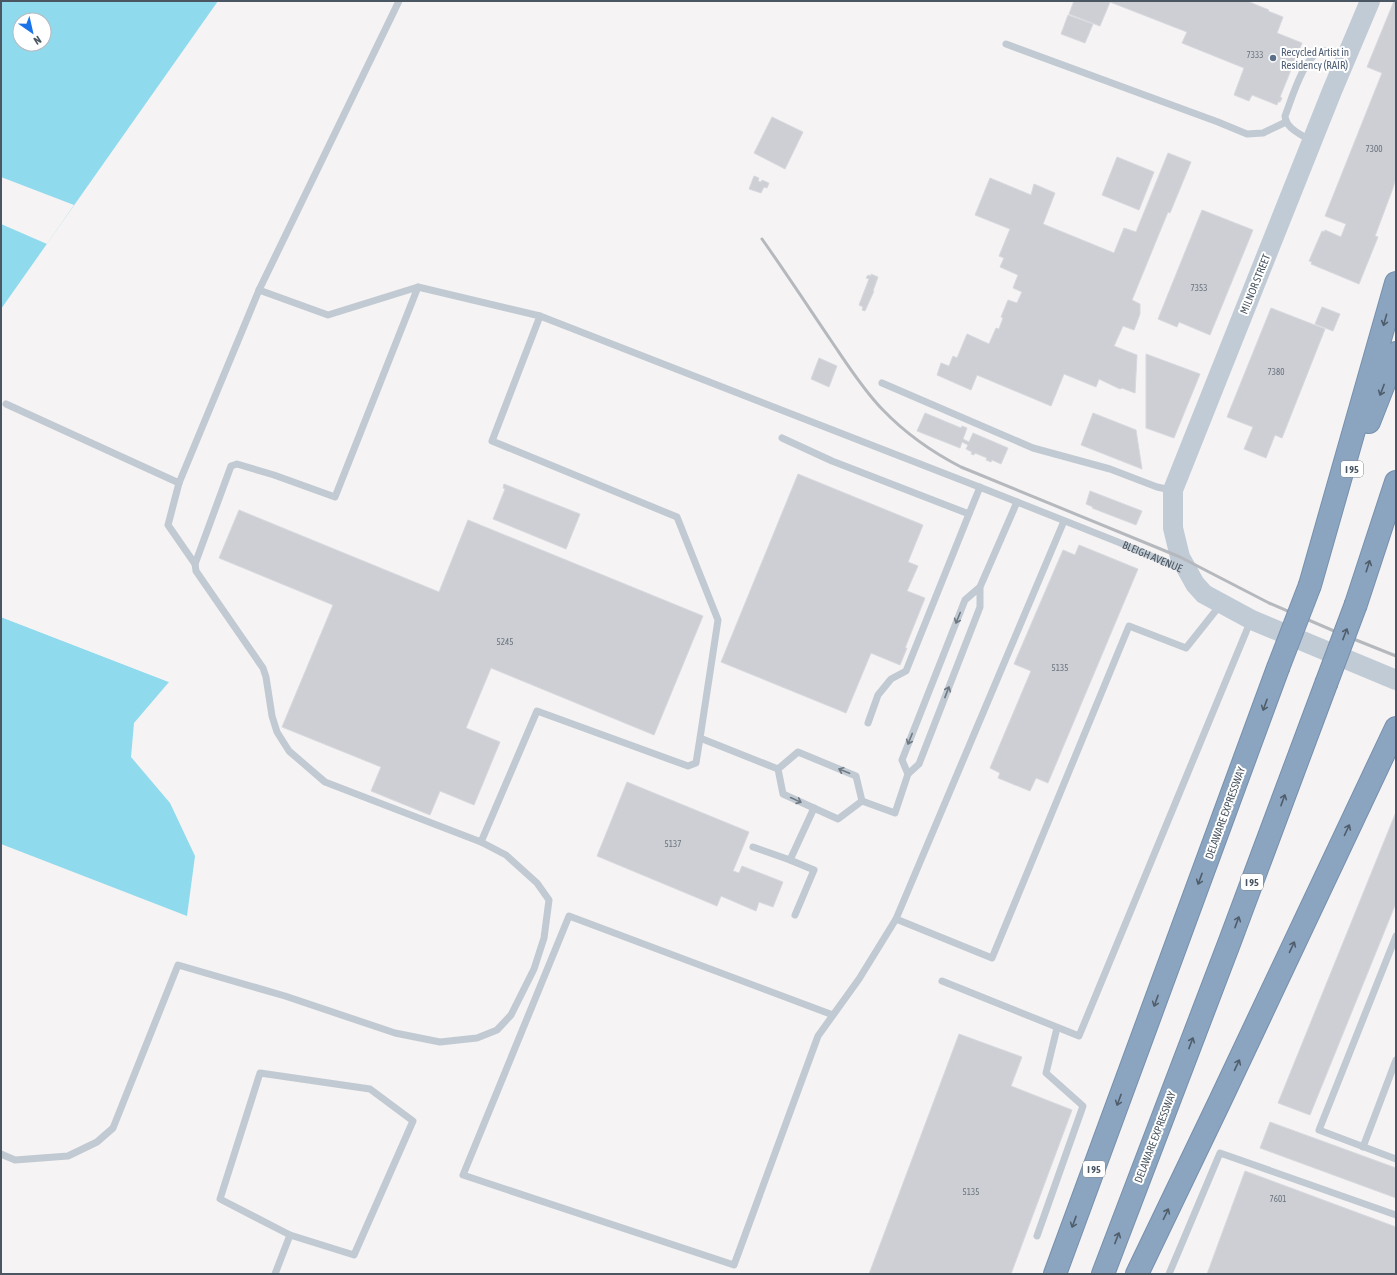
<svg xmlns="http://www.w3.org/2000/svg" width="1397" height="1275" font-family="'Asap Condensed',sans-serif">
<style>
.water{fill:#90daee;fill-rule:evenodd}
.pier{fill:#f5f3f3}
.building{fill:#cdcfd5;stroke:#d7d9de}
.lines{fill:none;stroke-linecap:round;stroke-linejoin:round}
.motorway-casing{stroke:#7690ad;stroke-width:24}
.service{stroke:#c1cad2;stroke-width:7}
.secondary{stroke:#c1cbd6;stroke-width:20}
.motorway{stroke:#8ba5c1;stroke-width:22}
.rail{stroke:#b5b8bd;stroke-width:3}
.motorway-bridge-casing{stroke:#7690ad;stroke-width:24;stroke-linecap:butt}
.motorway-bridge{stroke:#8ba5c1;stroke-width:22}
.oneway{stroke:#505e6b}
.oneway2{stroke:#6e7983}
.service-dot{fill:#5c6f8a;stroke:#fff;stroke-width:1.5}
.labels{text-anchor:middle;stroke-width:4;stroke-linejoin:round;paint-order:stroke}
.number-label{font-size:9px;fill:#6b747e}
.shield{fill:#fff;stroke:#808990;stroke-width:1}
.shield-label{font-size:10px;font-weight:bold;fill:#4a5661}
.service-label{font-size:11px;fill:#4e5e75;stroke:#fff;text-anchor:start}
.street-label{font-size:11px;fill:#4a5661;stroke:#fff}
</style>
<rect width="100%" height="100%" fill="#f5f3f3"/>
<g class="water">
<path d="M1,1H218L1,309ZM20,20H44V44H20Z"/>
<polygon points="1,617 169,682 134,723 131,757 170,803 195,856 187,916 1,844"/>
</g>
<g class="pier">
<polygon points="1,177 74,205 47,244 1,224"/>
<polygon points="1,615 168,680 169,682 1,617"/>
</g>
<g class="building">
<polygon points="1074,1 1247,1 1269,10 1268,11 1283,17 1277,33 1302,43 1280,97 1282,98 1280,102 1278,102 1277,105 1252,95 1249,101 1234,95 1244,68 1182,43 1187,32 1110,2 1100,26 1069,14"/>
<polygon points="1394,1 1396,1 1396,178 1393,188 1375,236 1378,237 1359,284 1311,264 1312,262 1309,261 1322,231 1324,232 1325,230 1341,237 1346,224 1325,216 1382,73 1367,67"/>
<polygon points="1068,15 1093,24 1085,43 1061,34"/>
<polygon points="772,117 803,132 785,169 754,153"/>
<polygon points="1168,153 1191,162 1170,213 1168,212 1132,300 1140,304 1140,314 1134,330 1123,326 1114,346 1137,355 1135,393 1122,388 1120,389 1099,379 1096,387 1064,374 1051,406 977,375 971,390 937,375 941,363 949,366 953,356 957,358 967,334 989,344 996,328 999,329 1003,318 1001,317 1008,300 1017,303 1022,292 1013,288 1018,275 1000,267 1004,258 999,256 1010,229 975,215 990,178 1031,195 1034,184 1055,193 1043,224 1114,253 1124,228 1136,232"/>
<polygon points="1117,157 1154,172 1139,210 1102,195"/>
<polygon points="754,176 759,178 758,181 761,182 762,180 769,183 767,188 764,187 761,193 749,189"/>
<polygon points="1202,210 1253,230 1210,335 1179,322 1177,327 1158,319"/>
<polygon points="871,274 878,277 873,291 874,291 865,311 862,310 863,307 859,305 869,279 866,278 868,275 871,276"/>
<polygon points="1322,307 1340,314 1333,331 1315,324"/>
<polygon points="1271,308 1325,329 1282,438 1275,435 1266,458 1244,449 1253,427 1227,417"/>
<polygon points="1146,354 1200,374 1174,438 1146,428"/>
<polygon points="819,358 837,366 829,387 811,379"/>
<polygon points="925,413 961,428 962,426 967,428 963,439 969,442 973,433 1008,448 1001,464 992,460 991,462 986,460 987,458 975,453 974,455 971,454 972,452 966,449 968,445 962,442 960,448 917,431"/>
<polygon points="1093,413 1136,430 1142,469 1081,445"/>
<polygon points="798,474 923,525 908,562 918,566 907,591 925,598 905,648 907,648 900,665 871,653 846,713 721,662"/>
<polygon points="504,484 580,514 566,549 493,519 505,489 503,488"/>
<polygon points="1090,491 1142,511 1136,525 1092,508 1093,507 1086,504"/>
<polygon points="239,510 439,592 468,520 703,616 654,735 491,668 466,728 500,742 474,805 440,791 430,815 371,791 381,767 282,727 333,605 219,558"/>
<polygon points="1079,545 1138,569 1048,783 1036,778 1030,791 998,778 1000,773 990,768 1031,671 1014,664 1063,550 1075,555"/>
<polygon points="627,782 749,832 733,871 739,873 742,866 783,882 773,907 759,902 756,911 721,896 717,906 597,856"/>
<polygon points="1396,812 1396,903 1310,1115 1278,1103"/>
<polygon points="959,1034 1022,1057 1011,1086 1072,1110 1011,1274 869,1274"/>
<polygon points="1270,1122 1396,1168 1396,1198 1260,1148"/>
<polygon points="1245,1171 1396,1227 1396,1274 1207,1274"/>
</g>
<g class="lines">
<g class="motorway-casing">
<g id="motorway">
<polyline points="1369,422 1396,353"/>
<polyline points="1310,585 1396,283"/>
<polyline points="1356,604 1396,482"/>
<polyline points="1055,1274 1278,668"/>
<polyline points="1103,1274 1230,941 1326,684"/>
<polyline points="1137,1274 1220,1101 1396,728"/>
</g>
</g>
<g class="service">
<polyline points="399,1 259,290 328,315 418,287"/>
<polyline points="1006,44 1218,122 1247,134 1263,133 1286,122"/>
<path d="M1311,141C1301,134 1286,129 1285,116C1291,101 1305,52 1323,51C1330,50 1338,55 1344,57"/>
<path id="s1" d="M540,316L987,490L1118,542L1182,569"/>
<polyline points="882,383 1033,448 1110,469 1157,487 1171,490"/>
<polyline points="6,404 179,483 259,290"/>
<polyline points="782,438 832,461 969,514 980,487"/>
<polyline points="179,483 168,525 195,564"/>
<polyline points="1064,521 896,919 992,958 1129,626 1186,648 1221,604"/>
<polyline points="980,587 980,607 919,764 908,774 902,760 965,600 980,587 1017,502"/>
<polyline points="868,723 878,695 891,679 906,671 969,514"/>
<polyline points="700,738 718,620 677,517 492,441 540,316 418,287 335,497 274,475 237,464 231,466 195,564 196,571 263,668 266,677 272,716 277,732 289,751 325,782 481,842 537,711 688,766 696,763 700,738 778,769"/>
<polyline points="778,769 783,794 838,819 862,801"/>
<polyline points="778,769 798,752 856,776 862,801"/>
<polyline points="862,801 895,813 908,774"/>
<polyline points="753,847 790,860"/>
<polyline points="795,915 814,870 790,860 814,808"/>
<polyline points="1396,936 1319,1130 1396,1159"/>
<polyline points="942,981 1079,1036 1251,620"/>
<polyline points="833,1015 569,916 463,1175 734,1265 818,1036 859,979 896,919"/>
<polygon points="260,1073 370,1089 413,1121 354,1255 290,1235 220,1199"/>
<polyline points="1363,1147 1396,1060"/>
<polyline points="1,1154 15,1160 68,1156 97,1142 113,1128 178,965 285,996 395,1033 440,1042 477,1038 497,1030 511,1015 534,969 544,938 549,900 537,883 506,855 481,842"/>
<polyline points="1037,1236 1083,1106 1046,1073 1057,1028"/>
<polyline points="275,1274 290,1235"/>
<polyline points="1169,1274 1220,1153 1396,1215"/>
</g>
<polyline class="secondary" points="1370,1 1332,91 1173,490 1173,528 1180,557 1195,584 1204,594 1252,620 1396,680"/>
<use href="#motorway" class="motorway"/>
<path class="rail" d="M762,239C786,273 809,308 832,342C847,364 864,391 883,410C906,434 932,452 961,467L1180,557L1269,603L1341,634L1396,656"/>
<g class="motorway-bridge-casing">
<g id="motorway-bridge">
<polyline points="1278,668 1310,585"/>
<polyline points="1326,684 1356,604"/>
</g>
</g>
<use href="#motorway-bridge" class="motorway-bridge"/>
</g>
<defs><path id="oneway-shaft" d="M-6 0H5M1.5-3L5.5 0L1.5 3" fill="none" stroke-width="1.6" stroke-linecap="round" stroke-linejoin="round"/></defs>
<g class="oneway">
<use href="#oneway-shaft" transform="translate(1385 320) rotate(106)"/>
<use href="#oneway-shaft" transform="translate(1382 390) rotate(111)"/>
<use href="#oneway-shaft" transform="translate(1368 566) rotate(-72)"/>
<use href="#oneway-shaft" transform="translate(1345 634) rotate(-69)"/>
<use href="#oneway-shaft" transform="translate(1265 705) rotate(110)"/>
<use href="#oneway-shaft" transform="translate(1283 800) rotate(-70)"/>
<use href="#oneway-shaft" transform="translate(1347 830) rotate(-65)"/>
<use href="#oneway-shaft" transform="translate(1200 879) rotate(110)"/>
<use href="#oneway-shaft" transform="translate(1237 922) rotate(-70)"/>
<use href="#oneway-shaft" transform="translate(1292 947) rotate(-65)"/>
<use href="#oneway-shaft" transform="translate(1156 1001) rotate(110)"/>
<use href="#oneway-shaft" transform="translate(1191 1043) rotate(-69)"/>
<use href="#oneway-shaft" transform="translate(1237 1065) rotate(-65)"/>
<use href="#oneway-shaft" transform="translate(1119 1100) rotate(110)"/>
<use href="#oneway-shaft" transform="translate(1166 1214) rotate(-64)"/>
<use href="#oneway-shaft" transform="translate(1074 1222) rotate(110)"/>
<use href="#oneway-shaft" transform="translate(1117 1238) rotate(-69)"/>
</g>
<g class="oneway2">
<use href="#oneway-shaft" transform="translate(958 618) rotate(112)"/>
<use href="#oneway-shaft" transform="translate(947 692) rotate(-69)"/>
<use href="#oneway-shaft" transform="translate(910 739) rotate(112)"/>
<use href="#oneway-shaft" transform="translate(844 771) rotate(-158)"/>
<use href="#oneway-shaft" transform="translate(796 800) rotate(25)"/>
</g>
<circle class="service-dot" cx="1273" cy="58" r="4"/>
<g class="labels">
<g class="number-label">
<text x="1255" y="58">7333</text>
<text x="1374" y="152">7300</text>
<text x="1199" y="291">7353</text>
<text x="1276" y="375">7380</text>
<text x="505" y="645">5245</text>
<text x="1060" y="671">5135</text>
<text x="673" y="847">5137</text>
<text x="971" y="1195">5135</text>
<text x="1278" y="1202">7601</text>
</g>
<g class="shield">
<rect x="1341" y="461" width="22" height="16" rx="3"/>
<rect x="1241" y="874" width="22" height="16" rx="3"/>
<rect x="1083" y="1161" width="22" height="16" rx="3"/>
</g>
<g class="shield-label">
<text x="1352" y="473">I 95</text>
<text x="1252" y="886">I 95</text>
<text x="1094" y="1173">I 95</text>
</g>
<g class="service-label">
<text x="1281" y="56">Recycled Artist in<tspan x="1281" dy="13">Residency (RAIR)</tspan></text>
</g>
<g class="street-label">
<text transform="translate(1255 284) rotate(-68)" y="4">MILNOR STREET</text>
<text dy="4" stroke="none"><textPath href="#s1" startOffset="658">BLEIGH AVENUE</textPath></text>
<text transform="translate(1225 813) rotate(-70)" y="4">DELAWARE EXPRESSWAY</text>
<text transform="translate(1155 1137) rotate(-69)" y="4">DELAWARE EXPRESSWAY</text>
</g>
</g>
<rect width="1397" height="1275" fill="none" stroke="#4a5661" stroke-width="4"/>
<g transform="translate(32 32) rotate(146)"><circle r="19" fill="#ffffff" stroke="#b7bbc0"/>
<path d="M0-3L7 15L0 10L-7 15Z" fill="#1a73e8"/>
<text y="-6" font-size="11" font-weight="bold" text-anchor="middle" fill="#4a5661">N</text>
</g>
</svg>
